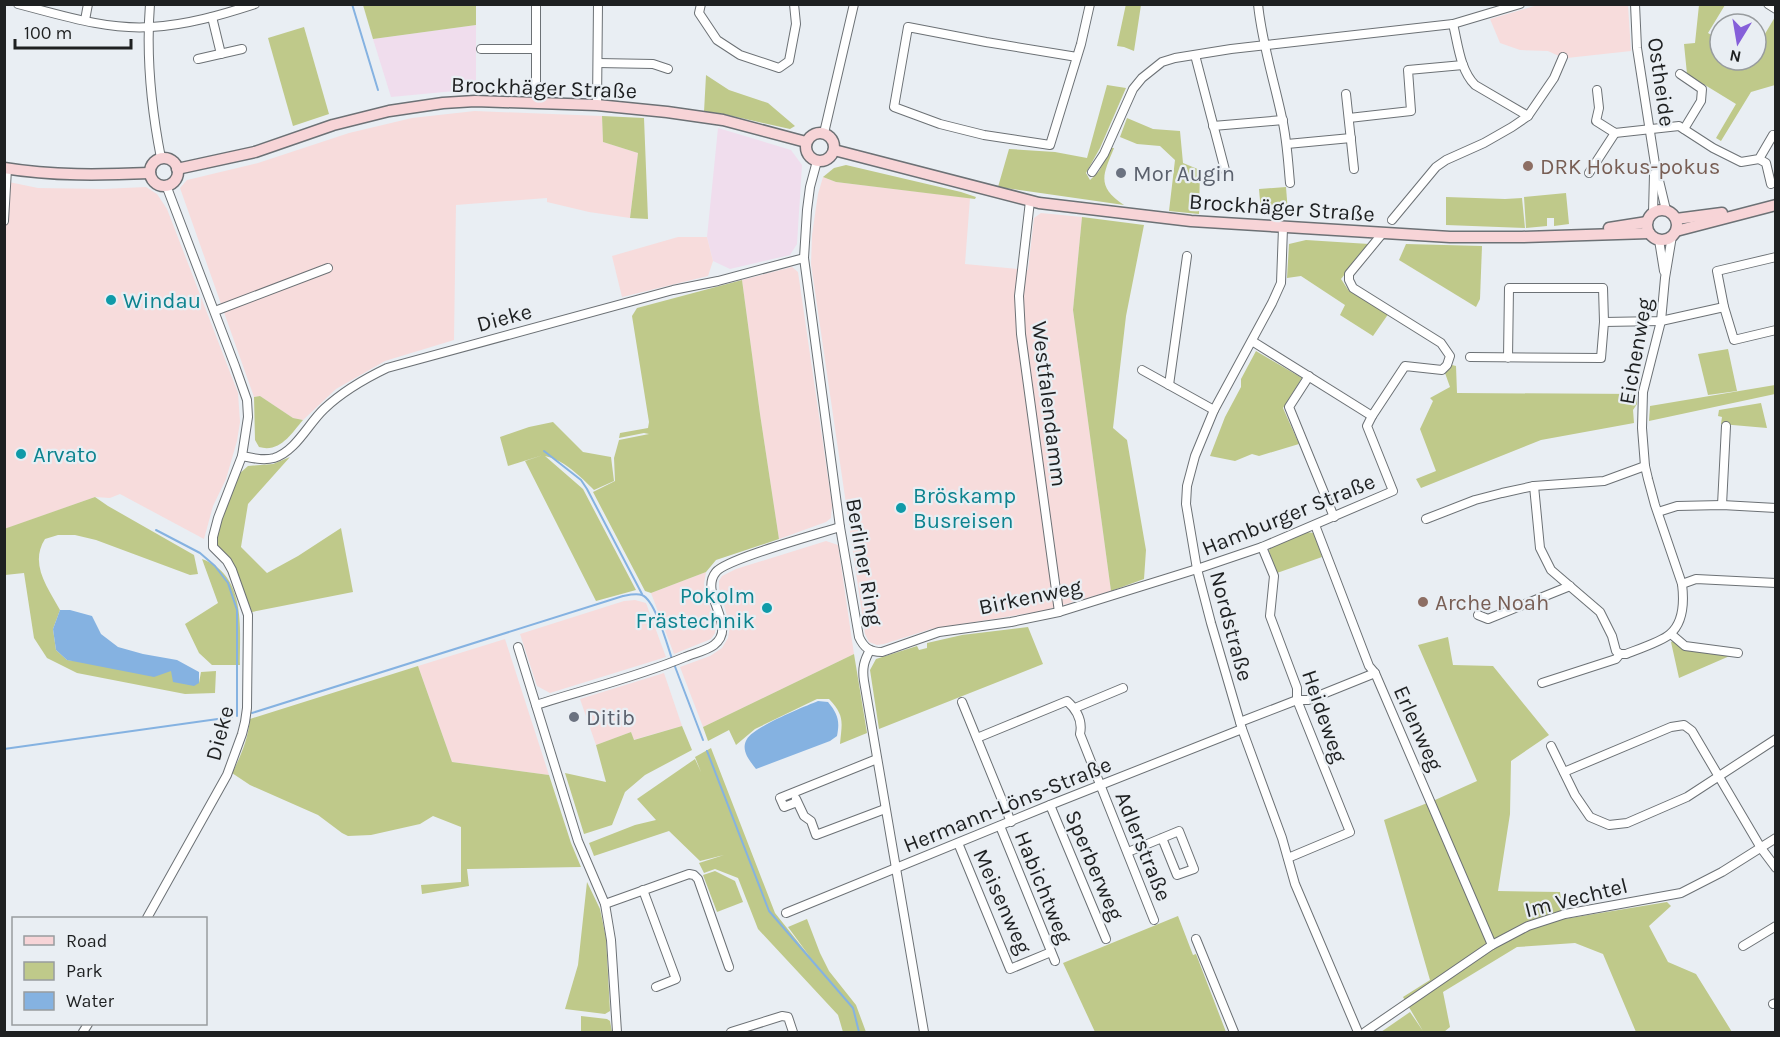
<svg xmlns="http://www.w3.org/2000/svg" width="1780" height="1037" font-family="Karla,sans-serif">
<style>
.commercial{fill:#f0dded}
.industrial{fill:#f7dcdc}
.green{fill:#bfc98a}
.water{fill:#85b2e1}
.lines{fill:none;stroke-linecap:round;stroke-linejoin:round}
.stream{stroke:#85b2e1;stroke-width:2}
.street-casing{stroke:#6c7175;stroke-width:10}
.secondary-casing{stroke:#6c7175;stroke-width:13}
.street{stroke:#fff;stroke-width:8}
.secondary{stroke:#f7d4d7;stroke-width:10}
.education-dot{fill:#8d6e63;stroke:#e9eef3;stroke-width:2}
.worship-dot{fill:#6b7280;stroke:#e9eef3;stroke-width:2}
.culture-dot{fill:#0f9aa8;stroke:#e9eef3;stroke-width:2}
.labels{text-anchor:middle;stroke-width:4.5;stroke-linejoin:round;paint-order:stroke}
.street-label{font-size:22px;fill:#1e2021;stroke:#e9eef3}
.education-label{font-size:22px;fill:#785e54;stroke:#e9eef3;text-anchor:start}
.worship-label{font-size:22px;fill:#5b616d;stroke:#e9eef3;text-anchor:start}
.culture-label{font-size:22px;fill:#0d838f;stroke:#e9eef3;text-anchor:start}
</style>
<rect width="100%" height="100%" fill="#e9eef3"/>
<g class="commercial">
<polygon points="476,25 476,89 391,97 373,39"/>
<polygon points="718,128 791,150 802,165 797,244 790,255 730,269 713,261 707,237"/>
</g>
<g class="industrial">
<polygon points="1538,5 1628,5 1631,51 1567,58 1561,57 1548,51 1520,50 1500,43 1490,19"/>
<polygon points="475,111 602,116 603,142 638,153 630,218 589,212 547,202 547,198 456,205 454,340 385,361 336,389 303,420 293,418 260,396 254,397 180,188 187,180 258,163 349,133 412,118"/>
<polygon points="823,177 836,182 970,198 965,264 1028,270 1034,218 1041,213 1082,217 1073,310 1111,591 1042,611 931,629 884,644 877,645 869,642 865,634 811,264 812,235 818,194"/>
<polygon points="4,181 38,188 103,189 146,187 157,194 167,209 238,393 240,422 237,441 226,479 213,506 204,539 120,494 110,498 95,497 5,529"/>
<polygon points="678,237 707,237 713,261 708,276 622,297 612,256"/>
<polygon points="792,267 798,272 832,505 831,518 826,522 779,539 760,414 742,280"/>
<polygon points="826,541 838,545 854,654 703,727 680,667 710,656 722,648 728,638 730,626 719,588 719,581 722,576 736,569"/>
<polygon points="706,572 704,584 706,595 716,625 715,633 711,639 674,654 651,593"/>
<polygon points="635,600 646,603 666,657 550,693 537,686 520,634 624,601"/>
<polygon points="505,639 549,775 452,762 418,666"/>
<polygon points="664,673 682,726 633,740 631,732 596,745 580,699"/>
</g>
<g class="green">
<polygon points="1126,4 1141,5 1134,51 1124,47 1117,46"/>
<polygon points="363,5 476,5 476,25 373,39"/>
<polygon points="1699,5 1725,5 1708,33 1720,40 1720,60 1756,60 1756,49 1775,17 1775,85 1751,92 1721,141 1716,138 1736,104 1687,74 1684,44 1695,43"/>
<polygon points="304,27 329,114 293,126 268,38"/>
<polygon points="706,75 729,90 768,103 795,126 790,129 719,113 704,112"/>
<path d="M1107,85L1126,88L1100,148L1086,173L1090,180L1099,171L1111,148H1114C1103,175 1096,186 1124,205L998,187L1009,149L1055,152L1087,158Z"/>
<polygon points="602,116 644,118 648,219 630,218 638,153 603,142"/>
<polygon points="1127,118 1153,129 1180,131 1183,163 1200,170 1199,214 1169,211 1175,160 1160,146 1137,144 1120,137"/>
<polygon points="846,165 961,192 976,197 975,199 836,182 823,177 834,168"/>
<polygon points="1286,187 1288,213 1261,212 1259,189"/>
<polygon points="1566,193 1569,224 1554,226 1554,218 1547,218 1547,226 1526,228 1524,197"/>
<polygon points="1446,197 1505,199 1522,198 1525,228 1446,225"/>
<polygon points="1082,217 1144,225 1126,316 1113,428 1127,440 1146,550 1144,579 1111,591 1073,310"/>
<polygon points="1306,240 1369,244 1341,279 1349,291 1389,313 1373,336 1340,315 1345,305 1301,276 1287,278 1289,244"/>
<polygon points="1406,244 1482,246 1480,299 1476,307 1399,260"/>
<polygon points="742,280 760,414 779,539 716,560 706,572 651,593 645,591 593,492 615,481 614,458 619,440 649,434 644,433 619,438 620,433 648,428 649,422 632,316 637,308"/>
<polygon points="1728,349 1737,391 1708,395 1698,354"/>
<polygon points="1256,351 1302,378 1283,408 1299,444 1259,456 1252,454 1235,461 1210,456 1225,417 1241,387 1241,379"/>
<polygon points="1452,365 1456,366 1457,393 1637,394 1637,404 1633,410 1634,423 1541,440 1421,488 1416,479 1436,471 1420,429 1433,401 1430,398 1450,387 1445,373"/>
<polygon points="1775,385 1775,394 1649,421 1650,406"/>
<path d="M260,396L293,418L303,420C291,434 280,453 259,447L255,440L254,397Z"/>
<polygon points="1761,403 1767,428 1721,424 1722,417 1718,416 1719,410"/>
<path d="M553,422L583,452L611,457L614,481L594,490C580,476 564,460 545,456L583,489L636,590L596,601L525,461L543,455L508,466L500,437L529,427Z"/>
<polygon points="290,457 248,504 241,547 267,573 298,556 341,528 353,592 252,612 232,564 219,548 216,539 219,526 239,474 248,466 273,464"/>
<path d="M95,497L108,506L194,555L198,574L190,575L96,540L75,535H58L45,539C29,564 48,588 60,610L53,629L56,650L67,660L171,670L199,683L201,672L216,671L215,693L185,694L77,673L47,658L34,638L24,573L5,575L4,529Z"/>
<polygon points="1307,532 1314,533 1322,557 1277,573 1269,551 1271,545"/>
<path d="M202,559C246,575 240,627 240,665H212L199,653L185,624L218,603Z"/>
<polygon points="1028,627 1043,664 879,729 870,670 876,659 917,646 919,650 927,648 927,643 962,635"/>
<polygon points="1448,637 1453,665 1493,666 1549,735 1511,761 1510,814 1498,891 1560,892 1564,919 1667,902 1671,906 1649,926 1668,962 1696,974 1732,1032 1636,1032 1603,954 1575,943 1517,947 1443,992 1450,1027 1444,1032 1381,1032 1410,1012 1423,1031 1403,997 1430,980 1384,820 1435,800 1477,781 1418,645"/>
<polygon points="1673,641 1685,650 1732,655 1679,678 1671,642"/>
<path d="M854,654L867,733L840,744C842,722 845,716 829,699H817L755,729L736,745L729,730L708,741L703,727Z"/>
<path d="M418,666L452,762L549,775L571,843L581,867L467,869L469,886L422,894L421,885L461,882V827L433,816L420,824L371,835L348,836L342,833L318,815L250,785L232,773C241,756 248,739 250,719Z"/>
<polygon points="682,726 692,750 645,775 625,792 612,825 584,834 565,773 606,782 596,745 631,732 634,740"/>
<polygon points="711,748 775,913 810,957 788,927 807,919 820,953 829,971 856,1005 866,1032 843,1032 838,1015 758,929 738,878 715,869 704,873 699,863 724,855 700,861 669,831 594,856 589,843 635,825 656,820 637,799 695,759 701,772 695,757"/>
<polygon points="715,871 735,881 743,902 717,912 703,875"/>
<polygon points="587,882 600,909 606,938 610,1011 605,1014 565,1009 578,965"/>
<polygon points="1178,916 1193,955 1196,954 1226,1032 1095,1032 1063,963"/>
<polygon points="581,1016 607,1019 610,1021 612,1032 581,1032"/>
</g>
<g class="water">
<polygon points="60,610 70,610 92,616 101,634 118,647 143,654 177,660 199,672 199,683 194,686 173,682 171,671 154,677 67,660 56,650 53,629"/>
<path d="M818,701L828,702C838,714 840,721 837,736L830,741L756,769C750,761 740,750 747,739C754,727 803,707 818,701Z"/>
</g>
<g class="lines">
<g class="stream">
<polyline points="352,4 378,90"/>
<polyline points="544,451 581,480 587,489 642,594"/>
<polyline points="156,530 200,553 215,566 228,583 237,610 237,716"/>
<polyline points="674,664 703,740"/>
<path d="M252,713L623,596C628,595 636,593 642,595C655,600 667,644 672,659"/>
<polyline points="4,749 232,717"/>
<polyline points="707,751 769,911 853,1008 859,1032"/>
</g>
<g class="street-casing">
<g id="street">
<path d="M18,4C61,15 106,30 151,27C187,25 221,15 255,4"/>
<path d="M150,4C146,56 151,107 161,158"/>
<polyline points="536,4 536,102"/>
<polyline points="701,4 699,13 717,40 740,55 779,68 789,61 796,24 794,4"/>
<path d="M1258,4C1262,44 1274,80 1282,118C1287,140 1288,161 1290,183"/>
<polyline points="1635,4 1637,48 1655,164 1666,210"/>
<polyline points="1768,4 1776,9"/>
<polyline points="212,17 221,54"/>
<polyline points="85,20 88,4"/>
<path d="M1453,24C1458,44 1460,70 1475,85L1528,116"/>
<polyline points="481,49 536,49"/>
<polyline points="1195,55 1225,170"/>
<polyline points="1077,57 986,42 908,27 894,107 940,124 984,135 1050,145 1081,44 1090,4"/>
<polyline points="198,59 242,49"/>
<polyline points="598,63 653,64 668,69"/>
<polyline points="1680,74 1702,89 1701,101 1684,129"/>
<polyline points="1597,90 1599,108 1596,121 1615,133 1679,126 1713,148 1741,162 1759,159 1773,135"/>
<polyline points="1346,94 1354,169"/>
<polyline points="597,105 598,4"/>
<polyline points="1349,118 1411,111 1408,70 1463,65"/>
<polyline points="1213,126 1283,120"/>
<polyline points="824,133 854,4"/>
<polyline points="1287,144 1351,138"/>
<polyline points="1759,159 1766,163 1771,184"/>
<path d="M817,161L810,187L807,210L804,258L840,527L859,637C864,648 870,652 882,652L939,632L1011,622L1059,612L1197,569L1262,547L1393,491L1367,426L1372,416L1405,366L1442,370L1447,365L1450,356L1441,343L1353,288L1349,280V274L1382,234"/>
<polyline points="1092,172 1104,154 1133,89 1142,78 1162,62 1175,58 1231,49 1453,24 1520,4"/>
<polyline points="1589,173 1615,133"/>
<polyline points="1030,201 1019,296 1021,334 1059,612"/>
<polyline points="1653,213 1654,174"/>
<polyline points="1392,220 1436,167 1446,160 1484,143 1512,127 1528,116 1554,78 1563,57"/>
<polyline points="4,221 7,169"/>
<polyline points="1283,228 1281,283 1272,303 1214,410 1195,456 1187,486 1186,504 1197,569 1211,623 1242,729 1282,838 1295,884 1358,1032"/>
<polyline points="1659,240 1664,271"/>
<polyline points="1776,257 1717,271 1724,307 1734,340 1776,330"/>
<polyline points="215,311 328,268"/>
<polyline points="1604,322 1661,321 1724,307"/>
<polyline points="1252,341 1372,416"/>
<polyline points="1470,357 1601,358 1604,322 1603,288 1509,288 1508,358"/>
<polyline points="1142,370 1214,410"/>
<polyline points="1309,376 1289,407 1334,517"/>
<polyline points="1169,385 1187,256"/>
<path d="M242,456C253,458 263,461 274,458C296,451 308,424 324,409C343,391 364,379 387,368L673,290L718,281L804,258"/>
<path d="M1534,486L1540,548L1551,570L1600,612L1612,636L1616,651L1620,654H1626C1636,650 1663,641 1670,634C1684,622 1684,600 1682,584L1655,505L1648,479L1645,466L1642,428L1643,392L1661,321L1665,278L1672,236"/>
<polyline points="1722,505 1726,426"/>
<polyline points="1658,512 1677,506 1722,505 1776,508"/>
<polyline points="1426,519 1475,500 1502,493 1534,486 1604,481 1645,466"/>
<polyline points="1315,525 1369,666 1375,673 1492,945"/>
<polyline points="1262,547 1274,576 1270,616 1297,688 1297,700 1350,832 1288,858"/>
<polyline points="1682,584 1696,579 1776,583"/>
<polyline points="1478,615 1488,619 1570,586"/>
<polyline points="1671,634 1685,646 1738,653"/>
<polyline points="518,647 578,841 605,904 611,940 617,1032"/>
<path d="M870,650C864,661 862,668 864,681L924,1032"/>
<polyline points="1542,683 1616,659 1620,654"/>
<polyline points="962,702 1011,822"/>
<path d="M536,705C586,689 637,677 685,657C694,653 706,651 714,645C739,626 698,594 716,572C726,559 818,534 840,527"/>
<polyline points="1075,708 1123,688"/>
<polyline points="1240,722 1297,700 1308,700 1375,673"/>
<path d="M977,738L1067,701C1077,710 1083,720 1080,734L1154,920"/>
<polyline points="1551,746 1575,795 1590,817 1609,825 1627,823 1687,797 1776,739"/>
<polyline points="1564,772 1671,727 1684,725 1692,731 1761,848 1776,868"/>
<polyline points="796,799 804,816 811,821 816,835 885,809"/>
<polyline points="797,802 784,807 780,798 877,759"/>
<polyline points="1050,805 1106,939"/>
<polyline points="1000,826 1055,961"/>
<polyline points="958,843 1010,969 1051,952"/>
<polyline points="1128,852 1179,831 1194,869 1177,875 1162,838"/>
<polyline points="643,890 676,979 656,987"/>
<polyline points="605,904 689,874 694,875 698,879 729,967"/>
<polyline points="786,913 1050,805 1242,729"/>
<polyline points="147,918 227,775 242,734 245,722 247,708 248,615 232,570 227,561 213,547 213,537 218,518 242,456 248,417 247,400 235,366 166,185"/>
<polyline points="1196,939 1234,1032"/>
<polyline points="1743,946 1776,926"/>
<polyline points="1773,1004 1776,1003"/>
<polyline points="83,1032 88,1024"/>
<polyline points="731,1032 782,1016 788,1017 793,1032"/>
<polyline points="1365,1032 1492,945 1528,926 1565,914 1681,893 1722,872 1776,838"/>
</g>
</g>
<g class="secondary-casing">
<g id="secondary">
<circle cx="820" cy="147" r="14"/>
<polyline points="834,150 1039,203 1191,221 1450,237 1522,237 1649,233"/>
<circle cx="164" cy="172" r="14"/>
<path d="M4,168C53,176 101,175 150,173"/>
<polyline points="177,169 255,152 333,125 389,111 443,103 475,101 597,105 667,112 723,120 806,142"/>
<circle cx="1662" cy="225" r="15"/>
<polyline points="1676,219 1722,213"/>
<polyline points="1609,228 1647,222"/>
<polyline points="1676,231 1776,205"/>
</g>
</g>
<use href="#street" class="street"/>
<use href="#secondary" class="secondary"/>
</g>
<g class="education-dot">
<circle cx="1528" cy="166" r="6"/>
<circle cx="1423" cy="602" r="6"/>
</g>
<g class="worship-dot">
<circle cx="1121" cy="173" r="6"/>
<circle cx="574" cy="717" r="6"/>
</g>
<g class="culture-dot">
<circle cx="111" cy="300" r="6"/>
<circle cx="21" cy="454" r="6"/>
<circle cx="901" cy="508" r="6"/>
<circle cx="767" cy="608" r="6"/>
</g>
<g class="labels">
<g class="street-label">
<text transform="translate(1662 82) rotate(82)" y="8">Ostheide</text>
<text transform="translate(544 87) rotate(2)" y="8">Brockhäger Straße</text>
<text transform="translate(1282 207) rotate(4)" y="8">Brockhäger Straße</text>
<text transform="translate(504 317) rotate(-15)" y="8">Dieke</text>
<text transform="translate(1635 351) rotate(-80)" y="8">Eichenweg</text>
<text transform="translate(1050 404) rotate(83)" y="8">Westfalendamm</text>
<text transform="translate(1288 514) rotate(-22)" y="8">Hamburger Straße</text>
<text transform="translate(865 562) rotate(80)" y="8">Berliner Ring</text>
<text transform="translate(1030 596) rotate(-12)" y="8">Birkenweg</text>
<text transform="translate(1232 626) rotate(75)" y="8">Nordstraße</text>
<text transform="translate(1325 716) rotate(71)" y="8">Heideweg</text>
<text transform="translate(1419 728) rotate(66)" y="8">Erlenweg</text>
<text transform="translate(219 733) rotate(-75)" y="8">Dieke</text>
<text transform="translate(1007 804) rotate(-22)" y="8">Hermann-Löns-Straße</text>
<text transform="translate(1144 846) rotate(68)" y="8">Adlerstraße</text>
<text transform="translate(1095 865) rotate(67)" y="8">Sperberweg</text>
<text transform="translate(1044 887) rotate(68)" y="8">Habichtweg</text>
<text transform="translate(1576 897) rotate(-14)" y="8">Im Vechtel</text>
<text transform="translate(1003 901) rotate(66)" y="8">Meisenweg</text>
</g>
<g class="education-label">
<text x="1540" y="174">DRK Hokus-pokus</text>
<text x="1435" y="610">Arche Noah</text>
</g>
<g class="worship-label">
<text x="1133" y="181">Mor Augin</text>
<text x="586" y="725">Ditib</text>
</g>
<g class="culture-label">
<text x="123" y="308">Windau</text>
<text x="33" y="462">Arvato</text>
<text x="913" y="503">Bröskamp<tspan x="913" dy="25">Busreisen</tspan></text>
<text x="755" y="603" text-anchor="end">Pokolm<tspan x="755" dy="25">Frästechnik</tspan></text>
</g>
</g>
<rect width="1780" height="1037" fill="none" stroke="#1e2021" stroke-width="12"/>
<rect x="12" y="917" width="195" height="108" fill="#e9eef3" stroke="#989c9f" stroke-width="1.5"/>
<rect x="24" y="936" width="30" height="9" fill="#f7d4d7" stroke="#989c9f" stroke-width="1.5"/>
<text x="66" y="947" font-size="18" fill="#1e2021">Road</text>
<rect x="24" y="962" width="30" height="18" fill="#bfc98a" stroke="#989c9f" stroke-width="1.5"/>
<text x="66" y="977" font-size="18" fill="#1e2021">Park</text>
<rect x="24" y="992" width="30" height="18" fill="#85b2e1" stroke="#989c9f" stroke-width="1.5"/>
<text x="66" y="1007" font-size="18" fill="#1e2021">Water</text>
<g transform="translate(1738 42) rotate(191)"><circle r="28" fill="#e9eef3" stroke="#989c9f" stroke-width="1.5"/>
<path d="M0-4.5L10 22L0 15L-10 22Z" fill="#855fd9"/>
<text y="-9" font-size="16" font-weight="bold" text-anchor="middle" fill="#1e2021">N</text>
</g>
<path d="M15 39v9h116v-9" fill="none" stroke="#1e2021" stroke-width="3"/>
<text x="24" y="39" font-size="18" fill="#1e2021" stroke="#e9eef3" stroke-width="4.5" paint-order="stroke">100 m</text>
</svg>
